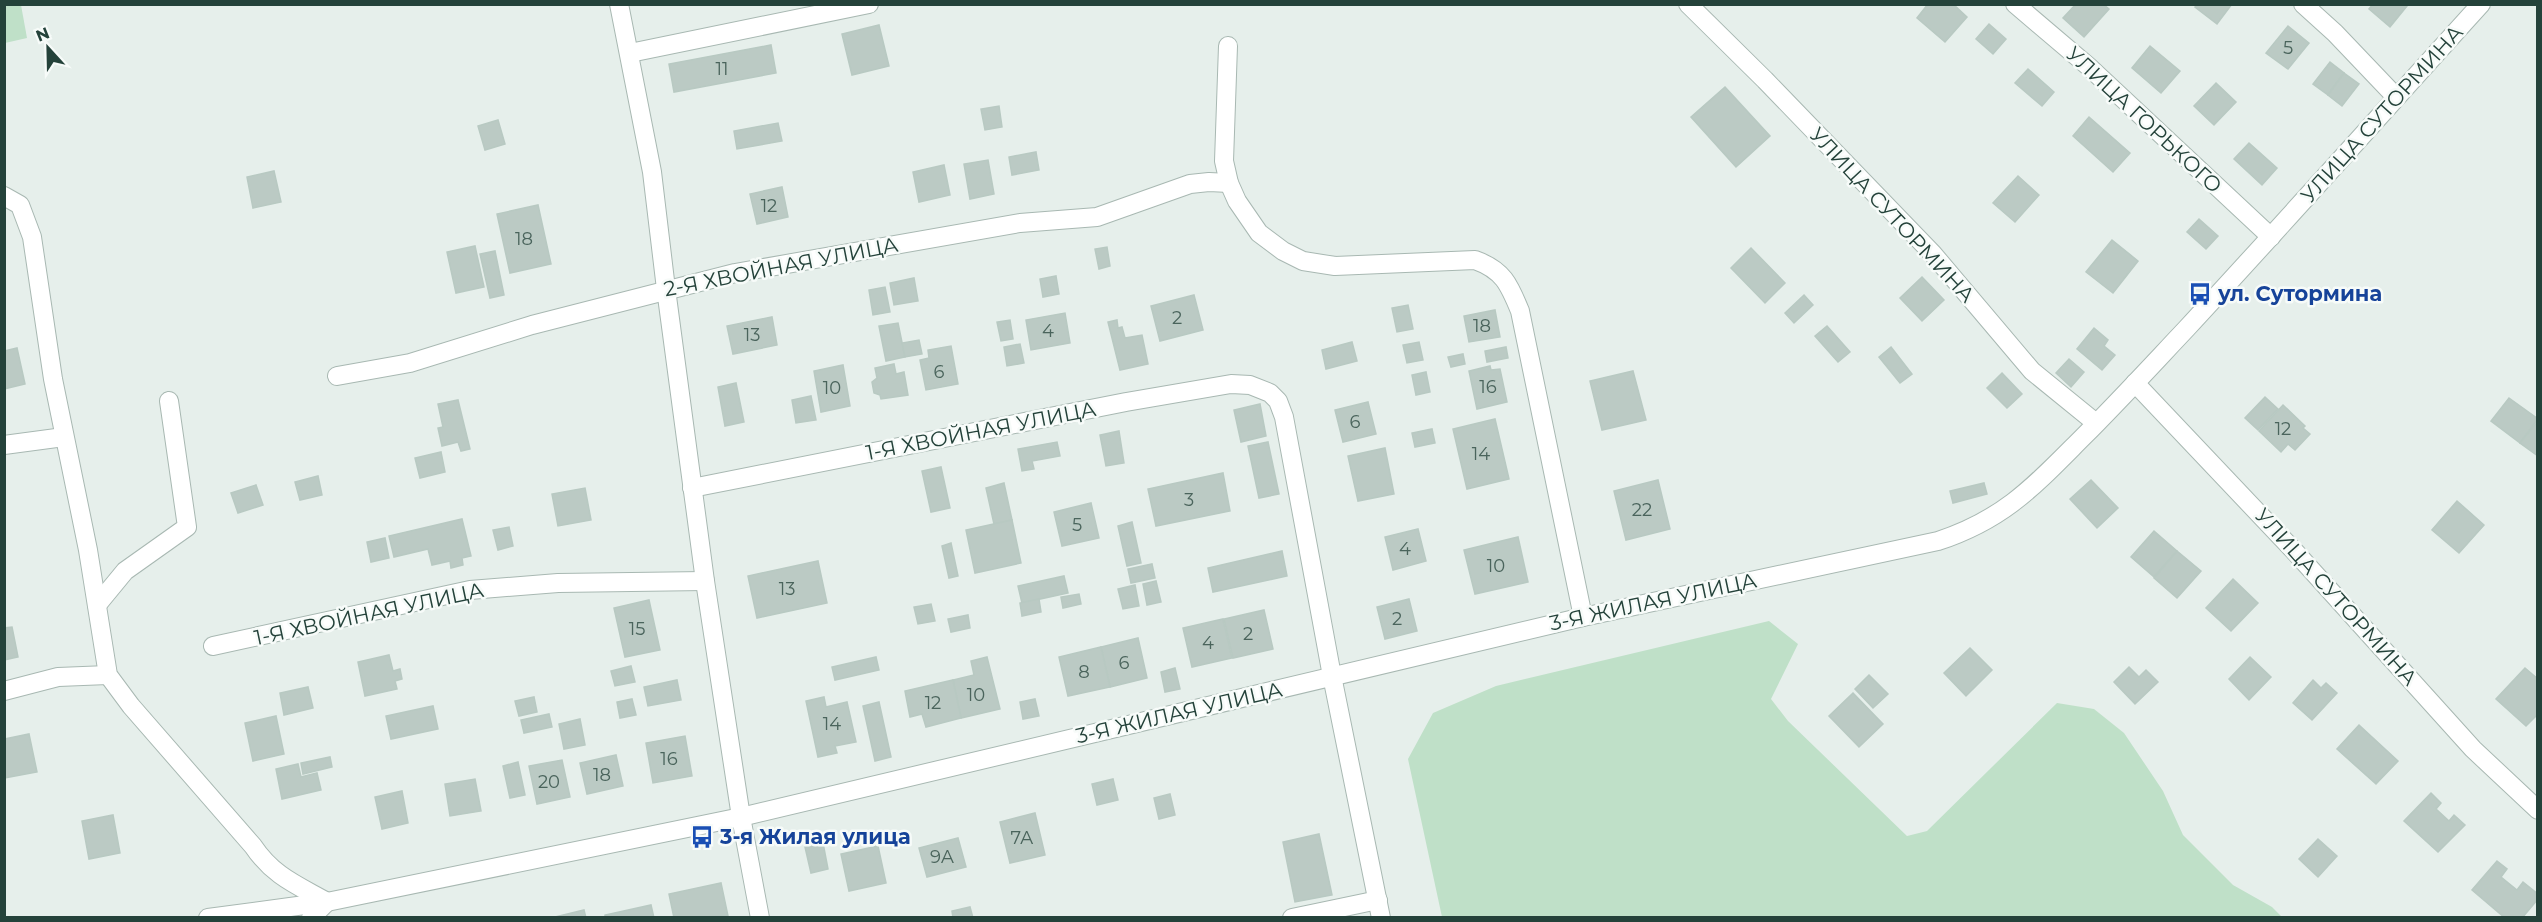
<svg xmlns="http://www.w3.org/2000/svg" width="2542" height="922" font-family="Montserrat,sans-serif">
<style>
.green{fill:#bfe0c8}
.building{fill:#bbcac4;stroke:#b8c9c2;stroke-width:1.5}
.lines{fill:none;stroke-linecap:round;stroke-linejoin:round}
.minor-casing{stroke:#a8b8b2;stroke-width:20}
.minor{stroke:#fff;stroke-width:18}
.labels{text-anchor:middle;stroke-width:5;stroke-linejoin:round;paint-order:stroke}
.number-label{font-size:18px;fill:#4a645c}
.street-label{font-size:21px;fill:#24423a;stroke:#f7fbf9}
.transit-label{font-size:21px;font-weight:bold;fill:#164399;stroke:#f7fbf9;text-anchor:start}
</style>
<rect width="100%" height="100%" fill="#e6efeb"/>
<g class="green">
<polygon points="4,5 21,5 27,38 5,43"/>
<polygon points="1769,621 1798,644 1771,699 1788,721 1907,836 1927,831 2057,703 2094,709 2124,733 2163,791 2183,835 2233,885 2272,907 2282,917 1442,917 1408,759 1433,713 1496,686"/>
</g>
<g class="building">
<polygon points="1928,4 1953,4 1967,17 1945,42 1917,18"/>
<polygon points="2076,4 2103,4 2109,9 2084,37 2063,18"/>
<polygon points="2197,4 2232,4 2217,24 2195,7"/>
<polygon points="2373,4 2405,4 2407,6 2390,27 2369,9"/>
<polygon points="1989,24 2006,39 1993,54 1976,39"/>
<polygon points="879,25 889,66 852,75 842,34"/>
<polygon points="2288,26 2309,43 2288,69 2266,53"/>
<polygon points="771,45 776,73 674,92 669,64"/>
<polygon points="2150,46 2180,71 2161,93 2132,68"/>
<polygon points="2330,62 2344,73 2328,95 2313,84"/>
<polygon points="2028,69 2054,92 2042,106 2015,83"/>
<polygon points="2344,73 2359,84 2342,106 2328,95"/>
<polygon points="2216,83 2236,102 2214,125 2194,106"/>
<polygon points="1725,87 1770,136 1736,167 1691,117"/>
<polygon points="999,106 1002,127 985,130 981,109"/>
<polygon points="2089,117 2130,153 2113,172 2073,136"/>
<polygon points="498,120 505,144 485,150 478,126"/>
<polygon points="778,123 782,141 737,149 734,131"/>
<polygon points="2249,143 2277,168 2262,185 2234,159"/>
<polygon points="1036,152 1039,170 1012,175 1009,157"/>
<polygon points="988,160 994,194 970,199 964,164"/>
<polygon points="944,165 950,195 919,202 913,172"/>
<polygon points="274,171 281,202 253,208 247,177"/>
<polygon points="2018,176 2039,195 2015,222 1993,203"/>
<polygon points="782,187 788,217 757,224 750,194"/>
<polygon points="538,205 551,264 510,273 497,214"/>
<polygon points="2199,219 2218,236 2206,249 2187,232"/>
<polygon points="2112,240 2138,261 2113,293 2086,272"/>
<polygon points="475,246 484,287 456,293 447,252"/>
<polygon points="1107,247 1110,266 1099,269 1095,249"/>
<polygon points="1751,248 1785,283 1765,303 1731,268"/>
<polygon points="495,251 504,295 490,298 480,254"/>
<polygon points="1056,276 1059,294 1043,297 1040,279"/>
<polygon points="1922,277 1944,300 1922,321 1900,298"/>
<polygon points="914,278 918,301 894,305 890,283"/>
<polygon points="885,287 890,312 873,315 869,290"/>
<polygon points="1194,295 1203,330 1160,341 1151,306"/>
<polygon points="1804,295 1813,305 1794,323 1785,313"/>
<polygon points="1408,305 1413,329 1397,332 1392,308"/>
<polygon points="1495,310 1500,337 1469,342 1464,316"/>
<polygon points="1065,313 1070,343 1031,350 1026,320"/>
<polygon points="772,317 777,345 733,354 727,326"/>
<polygon points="1010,320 1013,339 1001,341 997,322"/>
<polygon points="1117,320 1118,328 1122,327 1125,338 1142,335 1148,364 1120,370 1108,322"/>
<polygon points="898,323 905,357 886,361 879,326"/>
<polygon points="1827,326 1850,352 1838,362 1815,336"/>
<polygon points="2094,328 2108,340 2104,346 2115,355 2102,370 2077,349"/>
<polygon points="919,340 922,354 905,357 902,343"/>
<polygon points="1352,342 1357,361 1326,369 1322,350"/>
<polygon points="1419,342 1423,360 1407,363 1403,345"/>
<polygon points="1020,344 1024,363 1007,366 1004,347"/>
<polygon points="951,346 958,384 926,390 920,360 929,358 928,350"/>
<polygon points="1506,347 1508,358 1487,362 1485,351"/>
<polygon points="1891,347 1912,374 1900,383 1879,357"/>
<polygon points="17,348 25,384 4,389 4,351"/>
<polygon points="1463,354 1465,364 1451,367 1448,357"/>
<polygon points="2069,359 2084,372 2071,387 2056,373"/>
<polygon points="894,364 896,374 904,372 908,395 881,399 880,395 874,393 872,382 877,378 875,368"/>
<polygon points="843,365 850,406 821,412 814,371"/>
<polygon points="1490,366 1491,370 1500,369 1507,402 1477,409 1469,371"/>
<polygon points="1633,371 1646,420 1602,430 1590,381"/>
<polygon points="1426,372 1430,392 1416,395 1412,375"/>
<polygon points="2002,373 2022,394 2007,408 1987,388"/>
<polygon points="736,383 744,422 725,426 718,387"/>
<polygon points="811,396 816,420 796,423 792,400"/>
<polygon points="2265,397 2278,409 2258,430 2245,418"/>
<polygon points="2509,398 2538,419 2520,443 2491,421"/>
<polygon points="458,400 470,449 461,451 458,442 442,446 438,428 443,427 438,404"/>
<polygon points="1368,402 1376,434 1343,442 1335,410"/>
<polygon points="1260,404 1266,436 1241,442 1234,410"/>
<polygon points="2283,405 2305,426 2303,428 2310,434 2295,450 2288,444 2281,452 2259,431"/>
<polygon points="1495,419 1509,479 1467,489 1453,429"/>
<polygon points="2538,421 2538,456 2520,443"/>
<polygon points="1432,429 1435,443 1415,447 1412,433"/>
<polygon points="1119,431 1124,463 1106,466 1100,435"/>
<polygon points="1057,442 1060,456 1032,461 1034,469 1022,471 1018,449"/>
<polygon points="1268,442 1279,494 1259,498 1248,446"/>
<polygon points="1385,448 1394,494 1358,501 1348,456"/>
<polygon points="441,452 445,472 420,478 415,458"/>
<polygon points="941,467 950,508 931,512 922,471"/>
<polygon points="1223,473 1230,511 1156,526 1148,489"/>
<polygon points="318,476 322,495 300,500 295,482"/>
<polygon points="1658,480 1670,529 1626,540 1614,491"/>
<polygon points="2091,480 2118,508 2097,528 2070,499"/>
<polygon points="1004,483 1012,520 994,524 986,488"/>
<polygon points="1984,483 1987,494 1953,503 1950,491"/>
<polygon points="256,485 263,505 238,513 231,493"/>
<polygon points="585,488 591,520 558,526 552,494"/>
<polygon points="2457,501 2484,525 2459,553 2432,530"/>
<polygon points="1091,503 1099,538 1062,546 1054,512"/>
<polygon points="462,519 471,556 462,558 463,565 451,568 450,561 432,565 428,549 394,557 389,536"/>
<polygon points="1012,520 1021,563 975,573 966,530"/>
<polygon points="1132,522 1141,563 1127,566 1118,526"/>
<polygon points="509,527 513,546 498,550 493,530"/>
<polygon points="1418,529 1426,561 1393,570 1385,537"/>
<polygon points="2154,531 2177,551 2154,577 2131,557"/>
<polygon points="1518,537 1528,582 1475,594 1464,550"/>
<polygon points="385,538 389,558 371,562 367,542"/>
<polygon points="951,543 958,576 949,578 942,546"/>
<polygon points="1282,551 1287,576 1213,592 1208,568"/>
<polygon points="2177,551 2201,571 2177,598 2154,578"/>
<polygon points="818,561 827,603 757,618 748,576"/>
<polygon points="1152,564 1155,578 1131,583 1128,569"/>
<polygon points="1064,576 1068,593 1022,603 1018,586"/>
<polygon points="2233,579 2258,603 2231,631 2206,608"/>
<polygon points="1156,581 1161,602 1147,605 1143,584"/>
<polygon points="1135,585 1139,606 1123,609 1118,589"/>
<polygon points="1079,594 1081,604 1063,608 1061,597"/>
<polygon points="1039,599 1041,612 1022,616 1020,603"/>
<polygon points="1409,599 1417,631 1385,639 1377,607"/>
<polygon points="649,600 660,650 625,657 614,608"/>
<polygon points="931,604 935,621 918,624 914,607"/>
<polygon points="1264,610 1273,649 1233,658 1224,619"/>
<polygon points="968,615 970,628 951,632 948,619"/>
<polygon points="1223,619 1232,658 1192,667 1183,628"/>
<polygon points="12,627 18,657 4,660 4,628"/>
<polygon points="1138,638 1147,678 1110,687 1101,647"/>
<polygon points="1101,647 1110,687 1068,696 1059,657"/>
<polygon points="1970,648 1992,670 1966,696 1944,673"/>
<polygon points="389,655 393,671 400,669 402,679 395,681 397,689 365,696 358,662"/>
<polygon points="876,657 879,670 835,680 832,667"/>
<polygon points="987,657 1000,709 961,718 953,680 974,675 971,661"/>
<polygon points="2250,657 2271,677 2249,700 2229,679"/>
<polygon points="631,666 635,682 615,686 611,671"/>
<polygon points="2129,667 2139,677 2146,670 2158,682 2135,704 2114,682"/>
<polygon points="1175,668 1180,689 1165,692 1161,672"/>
<polygon points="2525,668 2538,679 2538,714 2526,726 2496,699"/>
<polygon points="1869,675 1888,694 1873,708 1855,689"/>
<polygon points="677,680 681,700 648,706 644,687"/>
<polygon points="953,680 961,718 926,727 922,714 910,717 905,691"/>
<polygon points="2313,680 2321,688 2326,683 2337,693 2312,720 2293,703"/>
<polygon points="308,687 313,708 284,715 280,693"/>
<polygon points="1853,693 1883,724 1859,747 1829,716"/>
<polygon points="534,697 537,712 519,716 515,701"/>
<polygon points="824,697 826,707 847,702 856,742 835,746 837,753 818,757 806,701"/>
<polygon points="632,699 636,715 620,718 617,702"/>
<polygon points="1035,699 1039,716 1023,719 1020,702"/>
<polygon points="879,702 891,757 875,761 863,706"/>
<polygon points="433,706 438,729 391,739 386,716"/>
<polygon points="549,714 552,727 524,733 521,720"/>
<polygon points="276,716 284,754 253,761 245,723"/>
<polygon points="580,719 585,745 564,749 559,724"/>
<polygon points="2359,725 2398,761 2376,784 2337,749"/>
<polygon points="29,734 37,772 4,778 4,739"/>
<polygon points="685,736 692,776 653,783 646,743"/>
<polygon points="616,755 623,786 587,794 580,763"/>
<polygon points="330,757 332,767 303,774 301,763"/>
<polygon points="562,760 570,797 537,804 529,766"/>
<polygon points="518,762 525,795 510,798 503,766"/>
<polygon points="298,764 301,777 317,773 321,790 282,799 276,769"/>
<polygon points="475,779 481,811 450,816 445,784"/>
<polygon points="1113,779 1118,800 1097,805 1092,784"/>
<polygon points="402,791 408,823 382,829 375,797"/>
<polygon points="2431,793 2441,803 2436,809 2449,821 2454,815 2465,825 2438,852 2404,821"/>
<polygon points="1170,794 1175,815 1159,819 1154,798"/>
<polygon points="1035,813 1045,855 1010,863 1000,822"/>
<polygon points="113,815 120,853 89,859 82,821"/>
<polygon points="1319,834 1332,895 1295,902 1283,842"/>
<polygon points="958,838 966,867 927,877 919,848"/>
<polygon points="2318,839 2337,856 2318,877 2299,859"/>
<polygon points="823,843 828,869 811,873 805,847"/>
<polygon points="878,846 886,883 849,891 841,854"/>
<polygon points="2497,861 2507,869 2501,877 2517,890 2523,882 2538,894 2538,899 2522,918 2505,918 2472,890"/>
<polygon points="721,883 728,916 674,918 669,894"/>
<polygon points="651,905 654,918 605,918 605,915"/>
<polygon points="970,907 973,918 953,918 952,911"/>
<polygon points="584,910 586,918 551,918"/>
</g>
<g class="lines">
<g class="minor-casing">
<g id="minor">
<polyline points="619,4 652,172 666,289 705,581 741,817 760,918"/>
<polyline points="1688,4 1765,80 1933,254 2032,371 2096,423"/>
<polyline points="2015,4 2088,66 2271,237"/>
<polyline points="2303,4 2335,33 2396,97"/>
<path d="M1228,46L1224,161L1229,183L1237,201L1259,233L1283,251L1303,261L1335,266L1475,260C1503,270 1509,284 1520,311L1583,617"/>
<polyline points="630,53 869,4"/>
<path d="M4,196L20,205L32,237L53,379L88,550L108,675L131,706L253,846C273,876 297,885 327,902L311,918"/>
<polyline points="337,376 410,363 532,325 735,273 1020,223 1097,217 1190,184 1209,182 1229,183"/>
<polyline points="2135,383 2297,554 2473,749 2538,810"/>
<polyline points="4,445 64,437"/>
<polyline points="692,488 1126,402 1231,384 1250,385 1270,393 1278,401 1284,417 1332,676 1381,918"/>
<polyline points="97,605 125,571 187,527 169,401"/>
<polyline points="213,646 470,590 558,583 705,581"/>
<polyline points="4,691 58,677 108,675"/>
<path d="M208,918L327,902L741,817L1583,617L1938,541C2005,519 2035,485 2083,437C2119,401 2153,364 2187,328C2286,221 2383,112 2481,4"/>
<polyline points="1292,918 1378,900"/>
</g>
</g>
<use href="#minor" class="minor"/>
</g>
<defs>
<g id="bus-bare" transform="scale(1.8)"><path d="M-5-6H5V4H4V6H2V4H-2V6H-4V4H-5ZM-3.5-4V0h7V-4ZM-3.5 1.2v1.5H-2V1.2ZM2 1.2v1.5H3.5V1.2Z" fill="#1a4fb4" stroke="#f7fbf9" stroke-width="2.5" paint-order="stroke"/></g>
</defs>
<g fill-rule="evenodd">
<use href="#bus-bare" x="2200" y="294"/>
<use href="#bus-bare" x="702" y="837"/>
</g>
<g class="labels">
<g class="number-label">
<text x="2288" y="54">5</text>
<text x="722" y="75">11</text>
<text x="769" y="212">12</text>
<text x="524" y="245">18</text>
<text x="1177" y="324">2</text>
<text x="1482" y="332">18</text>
<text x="1048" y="337">4</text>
<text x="752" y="341">13</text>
<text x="939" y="378">6</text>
<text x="1488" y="393">16</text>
<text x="832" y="394">10</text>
<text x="1355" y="428">6</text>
<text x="2283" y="435">12</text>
<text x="1481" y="460">14</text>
<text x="1189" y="506">3</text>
<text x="1642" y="516">22</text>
<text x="1077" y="531">5</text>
<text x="1405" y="555">4</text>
<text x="1496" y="572">10</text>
<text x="787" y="595">13</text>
<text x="1397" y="625">2</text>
<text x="637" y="635">15</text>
<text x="1248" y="640">2</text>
<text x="1208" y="649">4</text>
<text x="1124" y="669">6</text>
<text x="1084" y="678">8</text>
<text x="976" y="701">10</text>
<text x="933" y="709">12</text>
<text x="832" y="730">14</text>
<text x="669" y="765">16</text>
<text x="602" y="781">18</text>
<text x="549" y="788">20</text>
<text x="1022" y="844">7А</text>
<text x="942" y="863">9А</text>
</g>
<g class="street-label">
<text transform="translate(2382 114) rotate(-48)" y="7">УЛИЦА СУТОРМИНА</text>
<text transform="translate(2144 120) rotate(43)" y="7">УЛИЦА ГОРЬКОГО</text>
<text transform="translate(1892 215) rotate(47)" y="7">УЛИЦА СУТОРМИНА</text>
<text transform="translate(781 267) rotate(-11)" y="7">2-Я ХВОЙНАЯ УЛИЦА</text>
<text transform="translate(981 431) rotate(-11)" y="7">1-Я ХВОЙНАЯ УЛИЦА</text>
<text transform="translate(2336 597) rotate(48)" y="7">УЛИЦА СУТОРМИНА</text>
<text transform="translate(1653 602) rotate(-12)" y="7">3-Я ЖИЛАЯ УЛИЦА</text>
<text transform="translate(369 614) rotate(-12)" y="7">1-Я ХВОЙНАЯ УЛИЦА</text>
<text transform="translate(1179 713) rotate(-13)" y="7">3-Я ЖИЛАЯ УЛИЦА</text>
</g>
<g class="transit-label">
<text x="2218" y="301">ул. Сутормина</text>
<text x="720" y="844">3-я Жилая улица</text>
</g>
</g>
<rect width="2542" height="922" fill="none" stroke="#24423a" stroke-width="12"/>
<g transform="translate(48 48) rotate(338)" stroke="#f7fbf9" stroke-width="4.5" paint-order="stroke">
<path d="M0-4.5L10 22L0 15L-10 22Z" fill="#24423a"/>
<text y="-9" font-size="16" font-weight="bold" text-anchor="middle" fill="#24423a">N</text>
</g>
</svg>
